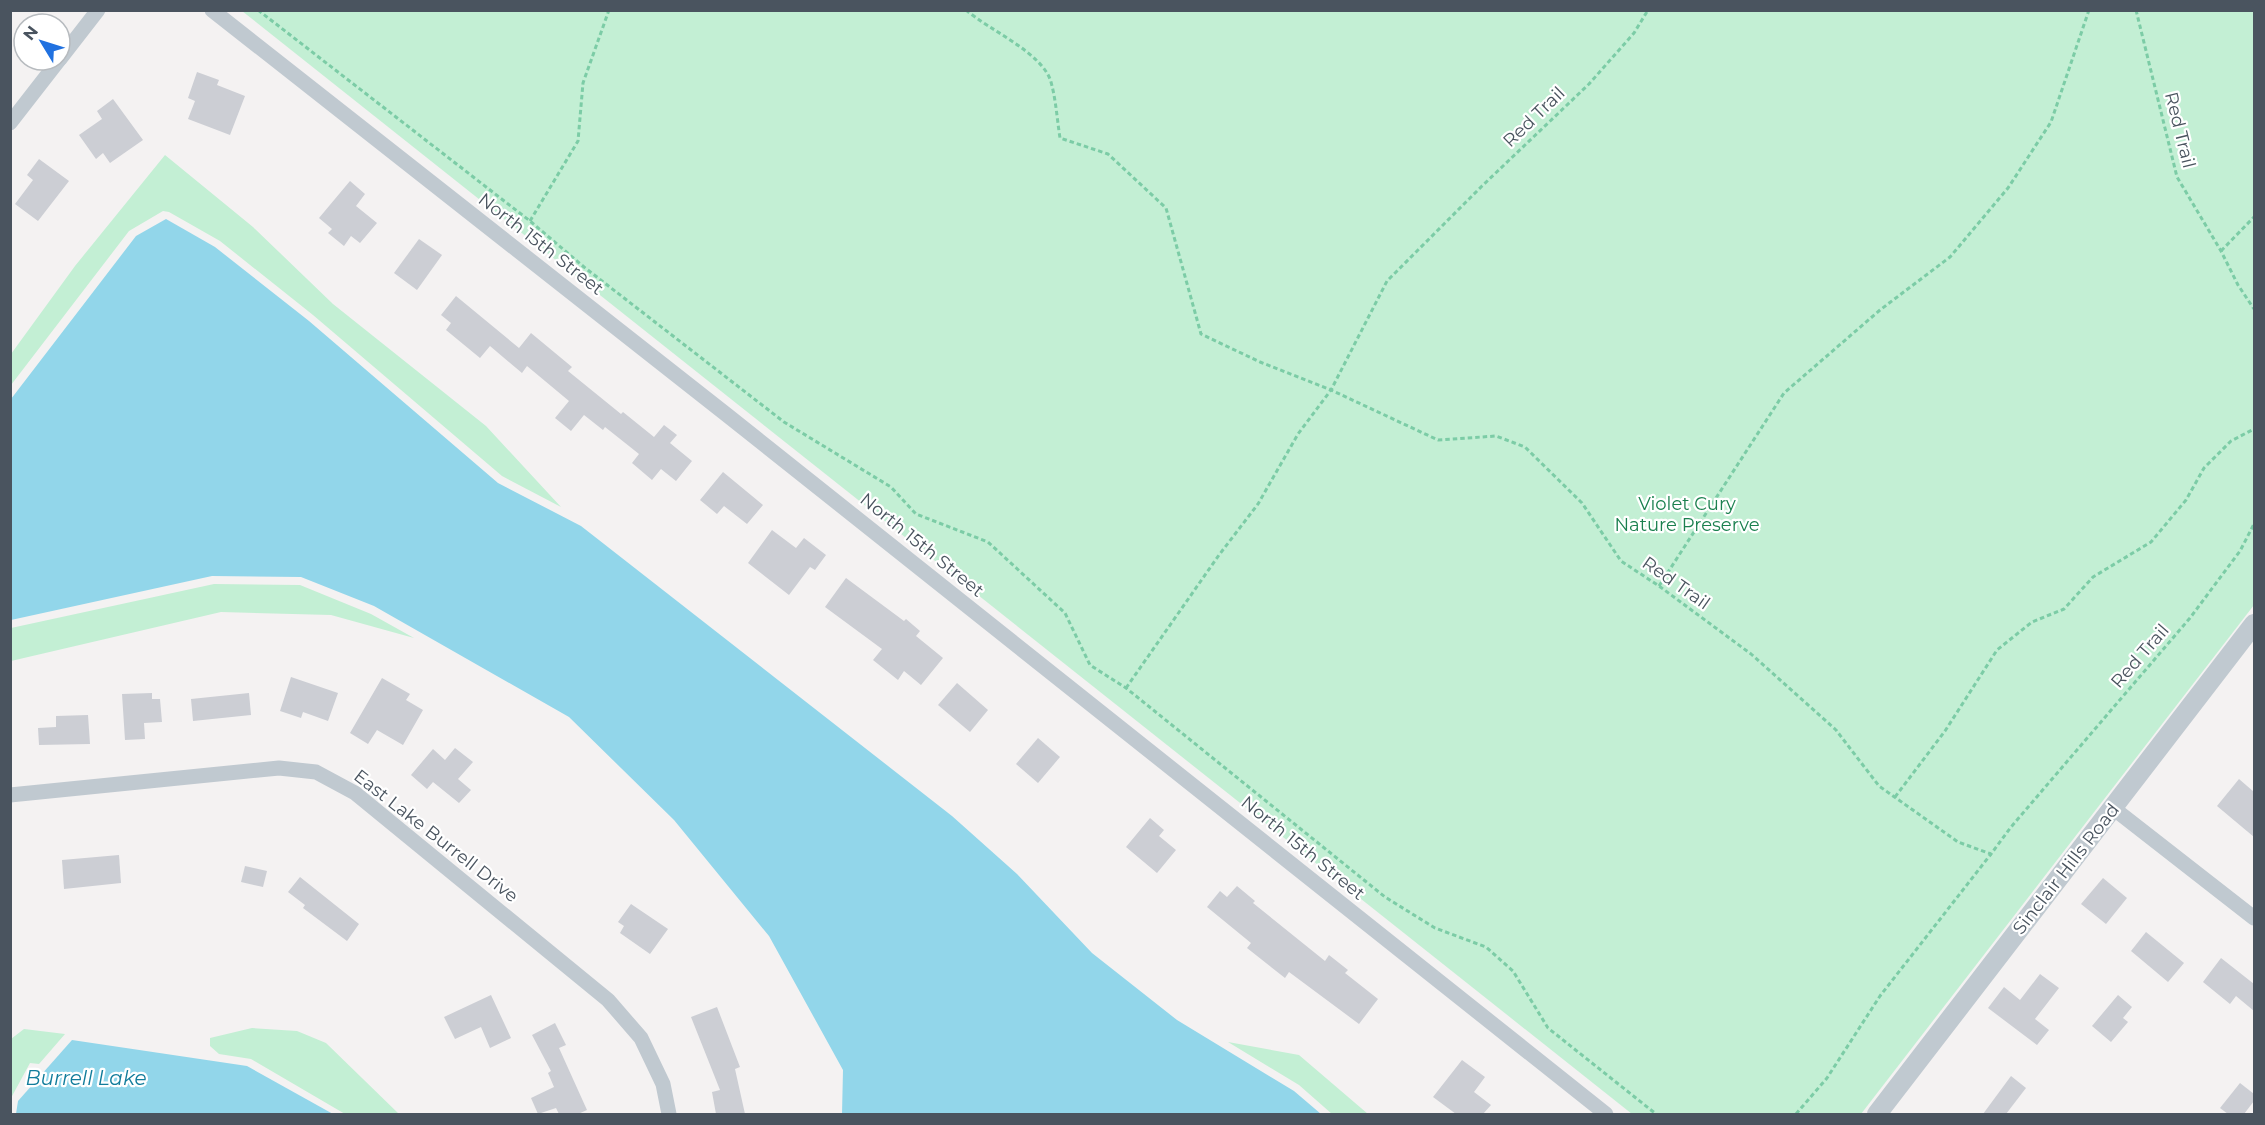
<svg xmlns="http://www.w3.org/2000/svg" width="2265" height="1125" font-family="Montserrat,sans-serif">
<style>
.green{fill:#c3efd4}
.water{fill:#92d6ea}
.building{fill:#ccced4}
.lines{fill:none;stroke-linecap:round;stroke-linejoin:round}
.path{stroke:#7ccca6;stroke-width:3;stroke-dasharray:4.5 3;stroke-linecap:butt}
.minor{stroke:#c0c9d0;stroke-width:15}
.tertiary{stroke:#c0c9d0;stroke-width:20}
.labels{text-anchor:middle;stroke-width:4.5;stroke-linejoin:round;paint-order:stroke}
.street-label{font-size:18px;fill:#4a545f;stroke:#fff}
.park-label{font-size:18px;fill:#1b804f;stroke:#fff}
.water-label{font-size:20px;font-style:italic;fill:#117c9b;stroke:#fff}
</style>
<rect width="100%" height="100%" fill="#f4f2f2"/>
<g class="green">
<polygon points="242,11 2254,11 2254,605 1861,1114 1632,1114"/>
<polygon points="165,155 253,227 333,304 486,426 561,507 502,476 313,315 220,241 169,212 163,211 129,231 11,385 11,354 75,266"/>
<polygon points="214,584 300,585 371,614 414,638 331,615 221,612 11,661 11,628"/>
<polygon points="252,1028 297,1031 326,1043 399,1114 345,1114 251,1059 219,1054 210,1046 210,1038"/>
<polygon points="24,1029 65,1034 39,1064 30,1063 11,1098 11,1039"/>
<polygon points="1228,1042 1299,1055 1368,1114 1332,1114 1299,1085"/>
</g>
<g class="water">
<polygon points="166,219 215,247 309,321 498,483 581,526 952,816 1017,874 1092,953 1177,1020 1294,1091 1321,1114 842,1114 843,1070 769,936 674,820 569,717 374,606 301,577 212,576 11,620 11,399 136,236"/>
<polygon points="72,1040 247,1066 333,1114 16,1114 18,1101"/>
</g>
<g class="building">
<polygon points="197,72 219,80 217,85 245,96 230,135 188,119 195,101 188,98"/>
<polygon points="113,99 143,140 110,163 103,153 96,159 79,135 102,119 97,111"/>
<polygon points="39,159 69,181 38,221 15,204 33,180 27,175"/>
<polygon points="350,181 365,194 356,206 377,223 360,243 351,236 344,246 328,233 332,229 319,218"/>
<polygon points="419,239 442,255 417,290 394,273"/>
<polygon points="456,296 519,348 531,333 572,367 568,371 621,414 623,412 654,437 664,425 677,435 670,443 692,461 676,481 661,469 652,480 632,463 639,454 605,427 603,430 584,415 571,431 555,418 569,401 527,366 522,373 490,346 480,358 446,330 451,323 441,315"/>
<polygon points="723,472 763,505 747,524 724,506 717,514 700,500"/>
<polygon points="772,530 796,548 804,538 826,555 815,570 810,567 789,595 748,563"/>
<polygon points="846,578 904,621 906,619 920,631 916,636 943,658 921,685 904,671 898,680 873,660 882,649 825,607"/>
<polygon points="291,677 338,693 328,721 303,712 301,718 280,711"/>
<polygon points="382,678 410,694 406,700 423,710 403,745 377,730 368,744 350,733"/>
<polygon points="957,683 988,710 970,732 938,705"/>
<polygon points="152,693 152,699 160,699 162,722 144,723 145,739 125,740 122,694"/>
<polygon points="249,693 251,715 193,721 191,699"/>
<polygon points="88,715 90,744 39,745 38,728 56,727 56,716"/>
<polygon points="1038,738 1060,757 1038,783 1016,764"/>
<polygon points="455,748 473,762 458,779 471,790 459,803 433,782 427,789 411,775 433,749 445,760"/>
<polygon points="2239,779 2254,792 2254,837 2217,806"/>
<polygon points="1150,818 1164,830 1159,836 1176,850 1157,873 1126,847"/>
<polygon points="119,855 121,883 64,889 62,860"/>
<polygon points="245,866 267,871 263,887 241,882"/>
<polygon points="300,877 359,924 347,941 303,908 305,905 288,892"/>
<polygon points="2103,878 2127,898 2106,924 2081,904"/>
<polygon points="1237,886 1255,901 1253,903 1325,961 1329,955 1348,970 1345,973 1378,999 1359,1024 1289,972 1285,978 1247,948 1251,943 1207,907 1220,891 1227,897"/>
<polygon points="631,904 668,929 650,954 620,933 624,926 618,922"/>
<polygon points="2146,932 2184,963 2168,982 2131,951"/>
<polygon points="2221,958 2254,984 2254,1011 2236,996 2230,1004 2203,982"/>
<polygon points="2040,974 2059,988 2035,1019 2049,1030 2037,1045 1988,1008 2004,987 2020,1000"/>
<polygon points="491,995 511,1038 490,1048 481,1027 455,1039 444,1017"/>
<polygon points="2118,995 2132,1007 2123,1018 2128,1022 2111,1042 2092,1026"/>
<polygon points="717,1007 740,1067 735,1069 745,1114 716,1114 712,1092 720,1090 691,1017"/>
<polygon points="555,1023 566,1045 559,1048 587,1110 578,1114 559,1114 556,1108 538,1114 531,1098 554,1087 548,1073 551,1071 532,1035"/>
<polygon points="1462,1060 1485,1077 1474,1092 1491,1105 1483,1114 1456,1114 1433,1097"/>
<polygon points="2011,1076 2026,1088 2006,1114 1983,1114"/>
<polygon points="2240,1083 2254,1094 2254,1101 2244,1114 2228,1114 2220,1108"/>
</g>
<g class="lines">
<g class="path">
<polyline points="258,10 530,221 584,267 784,422 891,487 916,514 988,542 1065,613 1090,665 1126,688 1385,897 1435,928 1486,947 1513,971 1548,1028 1656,1114"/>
<path d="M966,10C989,30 1043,53 1051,82C1056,100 1057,119 1060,138L1108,154L1166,208L1201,334L1260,362L1331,390L1438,440L1496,436L1525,447L1582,503L1621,561L1659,586L1751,654L1836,730L1879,786L1958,842L1991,854L2011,827L2190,618L2240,551L2254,524"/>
<polyline points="2136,10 2177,177 2221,251 2238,285 2254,309"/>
<polyline points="530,221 578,141 583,83 609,10"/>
<polyline points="2221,251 2254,217"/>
<polyline points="1659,586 1784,393 1880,310 1950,257 2008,188 2051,122 2089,10"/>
<polyline points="1126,688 1219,555 1258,504 1298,434 1331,390 1387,281 1482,186 1589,84 1634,33 1648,10"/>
<polyline points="1895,797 1945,731 1997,650 2032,622 2064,609 2093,577 2151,542 2186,500 2204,468 2231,441 2254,429"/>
<polyline points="1796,1114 1827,1078 1880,996 1991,854"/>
</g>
<g class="minor">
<polyline points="212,10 727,415 1606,1114"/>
<polyline points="60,59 98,10"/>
<polyline points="10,123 59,60"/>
<polyline points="10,795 279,768 316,772 355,793 608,1000 641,1038 663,1084 669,1114"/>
<polyline points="2113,808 2254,918"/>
</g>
<polyline class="tertiary" points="1877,1114 2254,624"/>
</g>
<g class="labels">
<g class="street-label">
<text transform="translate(1534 117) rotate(-44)" y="6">Red Trail</text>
<text transform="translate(2180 130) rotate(76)" y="6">Red Trail</text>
<text transform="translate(541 244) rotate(38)" y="6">North 15th Street</text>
<text transform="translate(922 545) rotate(39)" y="6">North 15th Street</text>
<text transform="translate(1676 583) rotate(35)" y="6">Red Trail</text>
<text transform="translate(2140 656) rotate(-49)" y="6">Red Trail</text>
<text transform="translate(436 836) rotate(38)" y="6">East Lake Burrell Drive</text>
<text transform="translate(1303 848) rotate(39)" y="6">North 15th Street</text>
<text transform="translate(2066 869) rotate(-52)" y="6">Sinclair Hills Road</text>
</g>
<g class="park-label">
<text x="1687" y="510">Violet Cury<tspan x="1687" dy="21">Nature Preserve</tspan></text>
</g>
<g class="water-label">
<text x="86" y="1085">Burrell Lake</text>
</g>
</g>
<rect width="2265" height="1125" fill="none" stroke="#4a545f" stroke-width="24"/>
<g transform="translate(42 42) rotate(308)"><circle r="28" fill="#ffffff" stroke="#b7bbbf" stroke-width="1.5"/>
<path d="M0-4.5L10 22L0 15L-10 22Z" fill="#2071e0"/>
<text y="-9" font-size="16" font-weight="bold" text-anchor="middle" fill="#4a545f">N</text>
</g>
</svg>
